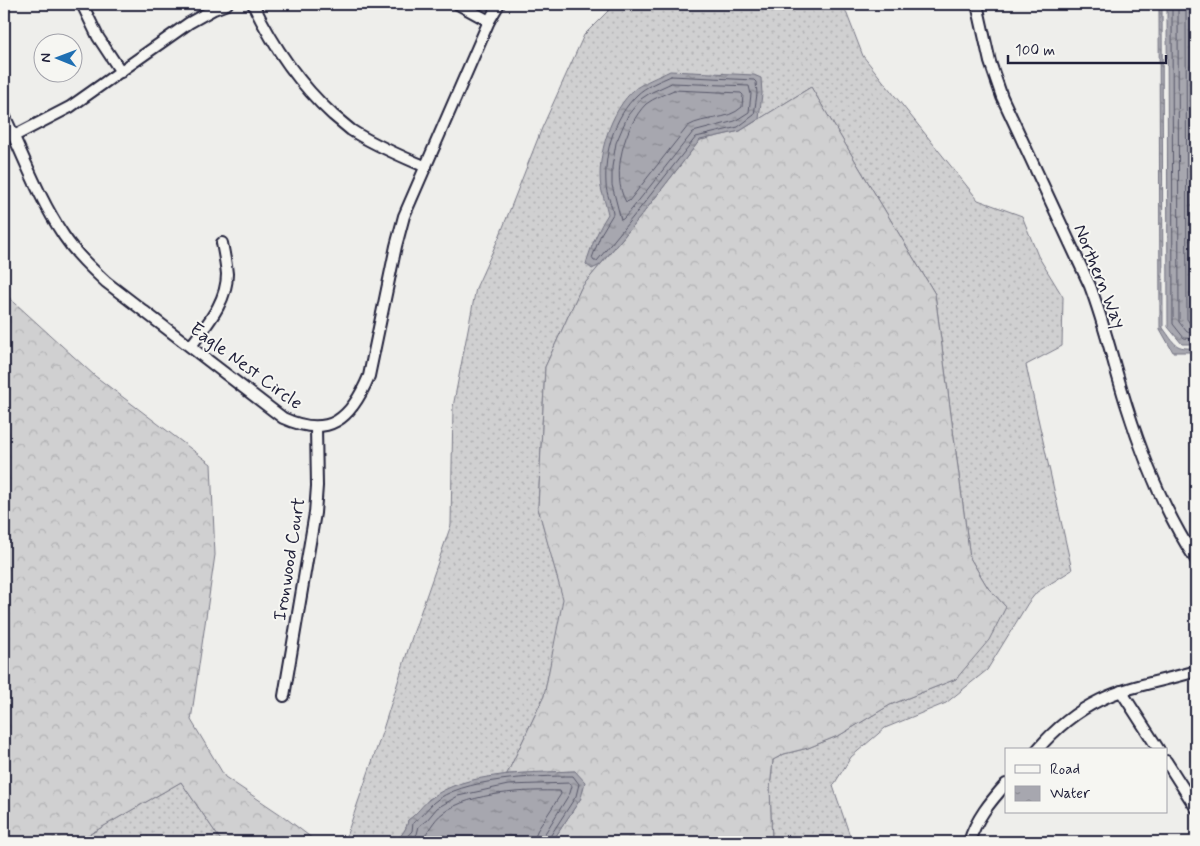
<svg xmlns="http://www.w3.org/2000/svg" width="1200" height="846" font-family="Mynerve,sans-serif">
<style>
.grass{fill:url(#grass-dots);stroke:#797986}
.forest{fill:url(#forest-crowns);stroke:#797986}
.water{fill:url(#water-ripples);stroke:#727281}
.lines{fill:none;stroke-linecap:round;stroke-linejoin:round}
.shore{stroke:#575769;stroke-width:1}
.minor-casing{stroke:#22223b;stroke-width:14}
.minor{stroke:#f6f6f2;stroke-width:10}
.labels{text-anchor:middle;stroke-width:4;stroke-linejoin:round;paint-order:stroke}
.street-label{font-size:19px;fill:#22223b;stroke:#f6f6f2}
</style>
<defs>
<pattern id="grass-dots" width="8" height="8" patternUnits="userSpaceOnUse" patternTransform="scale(1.25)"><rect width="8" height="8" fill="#d0d0d1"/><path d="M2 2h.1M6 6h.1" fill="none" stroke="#b2b2b4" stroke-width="1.8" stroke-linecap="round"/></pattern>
<pattern id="forest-crowns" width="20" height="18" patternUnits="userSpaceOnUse" patternTransform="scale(1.25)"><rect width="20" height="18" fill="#d0d0d1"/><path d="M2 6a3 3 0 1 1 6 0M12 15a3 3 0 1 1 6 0" fill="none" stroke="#b2b2b4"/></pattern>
<pattern id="water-ripples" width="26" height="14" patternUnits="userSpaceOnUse" patternTransform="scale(1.25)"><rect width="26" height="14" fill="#a7a7af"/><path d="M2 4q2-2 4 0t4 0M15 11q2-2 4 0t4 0" fill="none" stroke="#888890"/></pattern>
</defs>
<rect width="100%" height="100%" fill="#eeeeeb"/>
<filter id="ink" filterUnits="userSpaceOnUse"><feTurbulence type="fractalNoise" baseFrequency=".02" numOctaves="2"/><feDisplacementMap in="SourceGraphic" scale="10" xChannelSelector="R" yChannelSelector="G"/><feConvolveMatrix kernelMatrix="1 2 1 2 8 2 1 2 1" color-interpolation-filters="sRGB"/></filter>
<g filter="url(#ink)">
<g class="grass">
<path d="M615,4H843L863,56L978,200L1022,216L1038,256L1063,297L1062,346L1026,365L1072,570L1037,592L1028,603L987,670L946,703L885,728L851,757L833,786L852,842H772L770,788L773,760L784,754L808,748L840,735L890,705L956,679L1006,607L988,588L970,558L935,294L811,87L740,131L641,216L581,288L545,367L538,508L564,599L544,696L507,774L454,786L429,799L419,813L408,820C407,830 401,834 397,842H340L347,834L379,742L413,634L451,525L453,407L476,288L500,235L542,128L584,35Z"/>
<polygon points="181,782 222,842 76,842"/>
</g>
<g class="forest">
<polygon points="811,87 935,294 970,558 988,588 1006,607 989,640 956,679 890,705 840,735 808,748 784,754 773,760 770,788 772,842 552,842 581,798 575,771 507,774 544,696 563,599 538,508 545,367 581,288 641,216 700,140 740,131"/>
<polygon points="4,293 95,376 211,464 215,555 191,720 225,777 283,816 317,842 222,842 181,782 76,842 4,842"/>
</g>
<g class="water">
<path d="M1159,4H1162L1163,328C1176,345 1174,349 1196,348V352H1173L1160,329Z"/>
<polygon points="1167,4 1196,4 1196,344 1182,344 1168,327"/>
<path d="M670,71L754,75L761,78L762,94L759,119L740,131L700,140L641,216L600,265L592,269L586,264C591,246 598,230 608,214C606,205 603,196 601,188C596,157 611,109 635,89C646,81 658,77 670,71Z"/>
<path d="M575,771L585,782L581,798L552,842H397C401,834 407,830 408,820C418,813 422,805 430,799C465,771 532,773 575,771Z"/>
</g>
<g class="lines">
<g class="shore">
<polyline points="1172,4 1173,324 1184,338 1196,339"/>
<polyline points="1178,4 1179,322 1187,332 1196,333"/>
<polyline points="1186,4 1187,319 1191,325 1196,325"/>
<path d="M671,76L754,80L756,82L757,94L754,115L738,127L696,137L637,212L597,261H594L592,258L601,234L613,214C612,204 606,194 606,184C604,153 614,117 637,95C646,86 660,81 671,76Z"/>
<polygon points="672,83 749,86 751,94 749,112 735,121 693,132 632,209 623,219 621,220 612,185 612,167 616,143 628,115 641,99 650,93"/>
<path d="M674,90L741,93L743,95L742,107C727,121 705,116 688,126L629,201L626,202C610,175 625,125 646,104C654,98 665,94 674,90Z"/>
<path d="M402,842L412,831L413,823C421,817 426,810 433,803C461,778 536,776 573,776L579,784L576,796L549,838L548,842"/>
<polyline points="409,842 417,834 419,826 427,820 437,808 458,796 508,785 570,783 572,786 570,793 544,835 542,842"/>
<path d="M420,842C428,833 433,820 443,813C471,792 526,790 560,791L561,794L537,831L534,842"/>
</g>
<g class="minor-casing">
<g id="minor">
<polyline points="82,4 98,37 121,72"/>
<path d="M253,4C273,46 299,84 333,115C339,120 345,125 351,130C374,145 401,156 426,167"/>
<polyline points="458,4 489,21"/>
<path d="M977,4L990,62L1002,97L1090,286C1105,326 1114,366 1127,407C1144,461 1165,513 1196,560"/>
<path d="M4,115C23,155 39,199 64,236C76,254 91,268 106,282L283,418C329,439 351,419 369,376L396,246L404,216L489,21L499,4"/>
<polyline points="14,136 70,107 189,23 214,9 227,4"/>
<path d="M191,346C207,324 227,302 227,274C226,264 224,253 222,243"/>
<polyline points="1121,691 1159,750"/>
<polyline points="284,696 315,513 317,486 316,427"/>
<path d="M1037,750C1055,729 1075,712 1100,700C1130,685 1165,681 1196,671"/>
<polyline points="1166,761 1196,808"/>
<path d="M969,842C976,819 990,802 1006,784"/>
</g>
</g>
<use href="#minor" class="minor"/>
</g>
</g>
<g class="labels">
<g class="street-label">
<text transform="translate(1101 276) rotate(68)" y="7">Northern Way</text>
<text transform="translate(247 365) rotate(36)" y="7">Eagle Nest Circle</text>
<text transform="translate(288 559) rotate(-81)" y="7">Ironwood Court</text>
</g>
</g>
<rect width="1200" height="846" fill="none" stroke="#f6f6f2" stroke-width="20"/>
<rect x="10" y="10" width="1180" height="826" fill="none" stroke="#22223b" stroke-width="2" filter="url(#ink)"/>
<rect x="1005" y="748" width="162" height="65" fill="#f6f6f2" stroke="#a1a1a9"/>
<rect x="1015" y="765" width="25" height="8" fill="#f6f6f2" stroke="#a1a1a9"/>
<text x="1050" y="774" font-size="15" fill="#22223b">Road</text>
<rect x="1015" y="786" width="25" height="15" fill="url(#water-ripples)" stroke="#a1a1a9"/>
<text x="1050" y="798" font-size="15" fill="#22223b">Water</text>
<g transform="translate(58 58) rotate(271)"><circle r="24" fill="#f6f6f2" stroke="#a1a1a9"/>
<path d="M0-4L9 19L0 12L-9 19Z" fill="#1f6fb2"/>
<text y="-8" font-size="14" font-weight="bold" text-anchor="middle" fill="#22223b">N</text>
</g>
<path d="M1008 55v8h158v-8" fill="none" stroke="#22223b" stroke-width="2.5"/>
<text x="1015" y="55" font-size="15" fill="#22223b" stroke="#f6f6f2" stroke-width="4" paint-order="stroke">100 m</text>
</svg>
